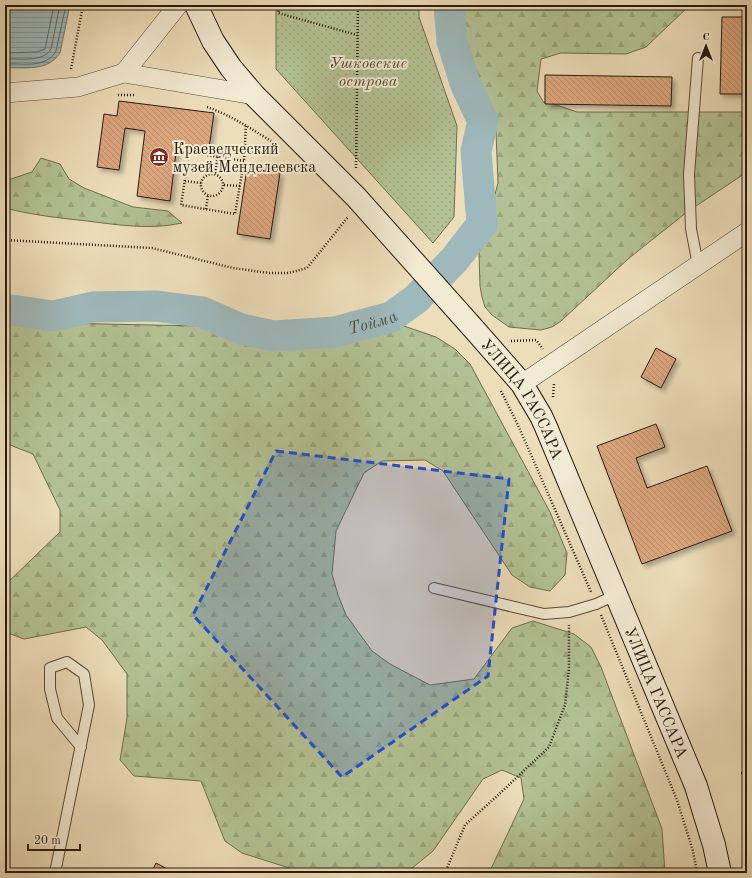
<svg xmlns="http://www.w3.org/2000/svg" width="752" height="878" font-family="'Old Standard TT',serif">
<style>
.forest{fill:url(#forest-firs);stroke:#6e6e4e}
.park{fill:url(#park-dots);stroke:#6e6e4e}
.water{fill:url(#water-rules);stroke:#6f7973}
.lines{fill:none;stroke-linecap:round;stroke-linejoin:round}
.shore{stroke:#636a62;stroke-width:1}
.river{stroke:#9eb9bb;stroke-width:31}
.building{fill:url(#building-back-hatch);stroke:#281a08;filter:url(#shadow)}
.lane-casing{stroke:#594b34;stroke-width:12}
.street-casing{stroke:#594b34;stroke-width:20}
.secondary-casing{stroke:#281a08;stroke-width:24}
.path{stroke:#281a08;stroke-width:2.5;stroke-dasharray:1 2;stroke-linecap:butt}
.lane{stroke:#f3ead2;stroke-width:10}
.street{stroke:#f3ead2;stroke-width:19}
.secondary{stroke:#f3ead2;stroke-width:22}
.marked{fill:#1d4ed8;fill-opacity:0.2;stroke:#1d4ed8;stroke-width:3;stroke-dasharray:8 5;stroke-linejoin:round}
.labels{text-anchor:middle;stroke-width:4;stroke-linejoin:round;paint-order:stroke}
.park-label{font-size:16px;font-style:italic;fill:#524c32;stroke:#f3ead2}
.poi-label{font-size:16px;fill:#281a08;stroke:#f3ead2;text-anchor:start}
.street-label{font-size:16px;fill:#281a08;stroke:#f3ead2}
.water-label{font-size:17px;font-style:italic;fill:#515247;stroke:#f3ead2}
</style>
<defs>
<pattern id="forest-firs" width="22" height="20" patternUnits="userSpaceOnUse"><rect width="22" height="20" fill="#b3c294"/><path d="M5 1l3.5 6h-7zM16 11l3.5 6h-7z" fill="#9aa67e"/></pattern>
<pattern id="park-dots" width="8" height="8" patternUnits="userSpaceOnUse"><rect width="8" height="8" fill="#b3c294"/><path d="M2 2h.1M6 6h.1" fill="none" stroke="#9aa67e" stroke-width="1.8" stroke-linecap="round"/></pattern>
<pattern id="water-rules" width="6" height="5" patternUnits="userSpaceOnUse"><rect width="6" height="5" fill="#9eb9bb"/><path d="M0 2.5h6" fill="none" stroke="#889e9f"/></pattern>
<pattern id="building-back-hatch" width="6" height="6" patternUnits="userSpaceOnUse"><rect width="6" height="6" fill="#dba67e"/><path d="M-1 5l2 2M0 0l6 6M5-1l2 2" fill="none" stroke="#bc8e6b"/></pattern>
<filter id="shadow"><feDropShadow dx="3.5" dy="3.5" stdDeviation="2" flood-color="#0004"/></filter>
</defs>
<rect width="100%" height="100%" fill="#eddeba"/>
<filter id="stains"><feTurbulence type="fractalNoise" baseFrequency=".005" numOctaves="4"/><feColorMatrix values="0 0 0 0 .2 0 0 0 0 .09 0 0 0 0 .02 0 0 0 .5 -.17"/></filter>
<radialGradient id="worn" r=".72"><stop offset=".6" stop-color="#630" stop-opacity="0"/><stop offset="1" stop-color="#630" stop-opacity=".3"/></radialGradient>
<g class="forest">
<polygon points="462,5 690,5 646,47 626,54 561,53 541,59 537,91 544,103 545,101 577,112 747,112 747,172 687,212 628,259 561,321 552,327 541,330 509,327 492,315 485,307 482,297 480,286 479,254 498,183 496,132 494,121 464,34"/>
<path d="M41,158L60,164L69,179L84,188L133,207L168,211L182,223C150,230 119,225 87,221C59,218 32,215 5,208V181L32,172Z"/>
<polygon points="5,322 202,326 263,345 310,345 395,323 436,337 455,349 470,364 550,512 567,553 565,575 550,591 530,587 512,575 443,471 425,460 382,461 364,473 336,531 332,574 338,595 346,615 372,651 390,664 430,685 474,679 512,628 533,621 574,634 591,647 601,667 662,829 665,873 489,873 524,799 521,778 502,770 483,779 433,851 406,873 305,873 242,853 225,841 201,781 134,776 120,760 127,718 127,674 102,640 86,627 24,639 5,632 5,585 60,532 60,510 33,454 5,443"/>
</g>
<polygon class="park" points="276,5 419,5 419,17 457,126 454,217 433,243 276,69"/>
<path class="water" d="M5,5H70L60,53C48,72 24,67 5,68Z"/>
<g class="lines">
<g class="shore">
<polyline points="5,53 37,52 45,49 54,5"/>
<path d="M5,59C19,58 43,63 51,49L60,5"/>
<path d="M5,64C22,63 46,69 56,51L66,5"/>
</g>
<path class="river" id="s1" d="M5,309L53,316L93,307L155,306L202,312L241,329L274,336L335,332L391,317L416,299L455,259L482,224L476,151L483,121L465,83L452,41L449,5"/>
</g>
<g class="building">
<polygon points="722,17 747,17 747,94 720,94"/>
<polygon points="545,75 672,77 671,106 545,104"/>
<polygon points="119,101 214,113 209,148 177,144 170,201 137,196 145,131 125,128 119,170 97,167 104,114 117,116"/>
<polygon points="247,168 280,173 270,239 237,234"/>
<polygon points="656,348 676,359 661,388 641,377"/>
<polygon points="656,424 665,447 636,458 647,488 707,466 732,531 642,564 597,446"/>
<polygon points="747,768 747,779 741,773"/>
<polygon points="156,863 175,873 151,873"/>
</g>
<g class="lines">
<g class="lane-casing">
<g id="lane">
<polyline points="698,58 689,174 691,229 698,265"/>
<polyline points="434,588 544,614 569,612 596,604 616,595"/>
<polyline points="55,873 89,705 84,674 67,662 50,668 50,689 57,718 81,747"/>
</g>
</g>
<g class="street-casing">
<g id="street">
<polyline points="124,73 178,5"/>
<polyline points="5,93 78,87 124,73 254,95"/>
<polyline points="522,384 747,232"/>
</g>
</g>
<g class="secondary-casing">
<g id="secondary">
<path id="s2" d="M196,5L213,41L231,68L254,95L356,197L473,328L522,384L541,416L546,427L696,786L714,845L720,873"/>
</g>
</g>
<g class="path">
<polyline points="280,5 278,13 357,35"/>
<polyline points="71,69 83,5"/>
<polyline points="118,95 135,95"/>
<path d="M207,107C230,115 250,128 271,141"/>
<polyline points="244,161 189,152 181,205 235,214 244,161 246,125"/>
<polyline points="356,168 358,5"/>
<polyline points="215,173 218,156"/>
<circle cx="212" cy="185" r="11"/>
<polyline points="185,181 201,183"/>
<polyline points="224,185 240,186"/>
<polyline points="206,209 208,195"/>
<polyline points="5,240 152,248 233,268 269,273 288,273 307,268 348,217"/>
<polyline points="511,341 536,340 543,349"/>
<polyline points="501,391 518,425 591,592"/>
<polyline points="553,397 554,384"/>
<polyline points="601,615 677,800 693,851 697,873"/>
<polyline points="445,873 465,825 496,797 549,747 565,705 569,669 569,625"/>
</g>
<use href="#lane" class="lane"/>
<use href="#street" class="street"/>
<use href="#secondary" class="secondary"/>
</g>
<path class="marked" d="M276,451L509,479L488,676L342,777L193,615Z"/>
<defs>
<g id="museum-disc" transform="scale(1)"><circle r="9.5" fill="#8f2418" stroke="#f3ead2"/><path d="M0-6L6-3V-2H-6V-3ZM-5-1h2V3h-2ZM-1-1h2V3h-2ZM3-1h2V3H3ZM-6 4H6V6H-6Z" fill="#fff"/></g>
</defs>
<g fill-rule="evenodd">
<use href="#museum-disc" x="159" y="157"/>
</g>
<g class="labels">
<g class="park-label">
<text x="368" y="68">Ушковские<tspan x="368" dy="18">острова</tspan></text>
</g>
<g class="poi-label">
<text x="173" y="154">Краеведческий<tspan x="173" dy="18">музей Менделеевска</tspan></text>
</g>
<g class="street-label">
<text dy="6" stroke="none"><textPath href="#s2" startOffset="515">УЛИЦА ГАССАРА</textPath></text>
<text dy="6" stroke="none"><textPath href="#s2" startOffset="839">УЛИЦА ГАССАРА</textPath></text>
</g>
<g class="water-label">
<text dy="6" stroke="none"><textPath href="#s1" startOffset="375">Тойма</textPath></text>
</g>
</g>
<rect width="752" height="878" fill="none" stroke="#eddeba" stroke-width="20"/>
<rect x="6" y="6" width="740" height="866" fill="none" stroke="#281a08" stroke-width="2"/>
<rect x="10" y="10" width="732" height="858" fill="none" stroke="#281a08"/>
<g transform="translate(706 46)" stroke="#f3ead2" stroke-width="3" paint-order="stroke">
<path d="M0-3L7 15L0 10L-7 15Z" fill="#281a08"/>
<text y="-6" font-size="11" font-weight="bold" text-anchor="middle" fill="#281a08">С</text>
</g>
<path d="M28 844v6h52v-6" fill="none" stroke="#281a08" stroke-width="2"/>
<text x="34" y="844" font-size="12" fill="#281a08" stroke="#f3ead2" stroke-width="3" paint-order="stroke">20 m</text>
<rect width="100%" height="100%" filter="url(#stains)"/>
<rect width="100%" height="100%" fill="url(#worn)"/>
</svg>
